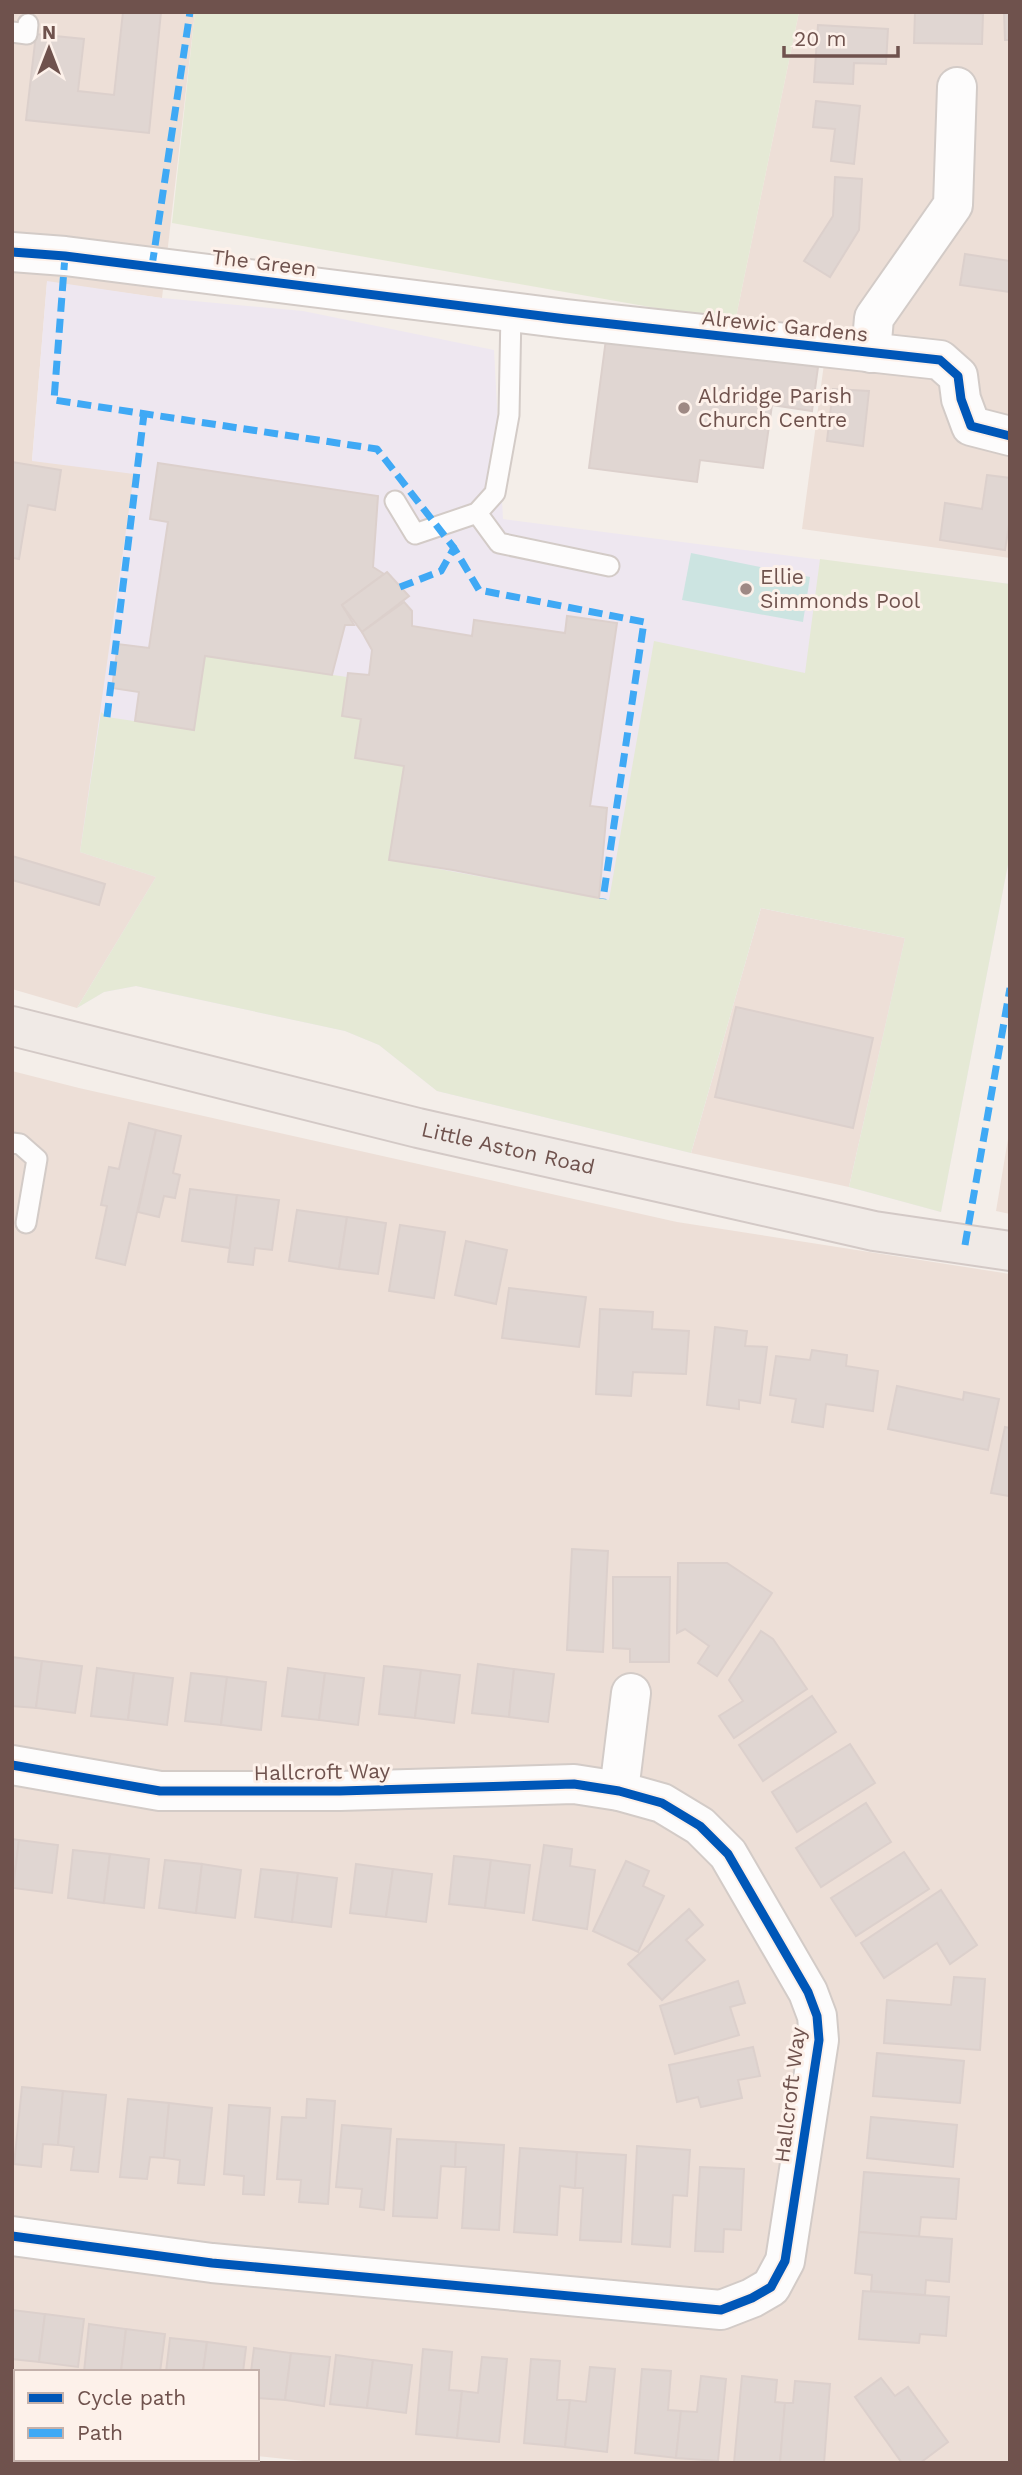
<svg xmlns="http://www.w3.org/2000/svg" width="1022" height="2475" font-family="'Work Sans',sans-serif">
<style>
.residential{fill:#eddfd7}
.education{fill:#eee7f0}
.green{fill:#e5e9d5}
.water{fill:#cce4e1}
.building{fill:#e0d6d2;stroke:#dcd0cc;stroke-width:2}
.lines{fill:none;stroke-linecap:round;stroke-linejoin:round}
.lane-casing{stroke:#d3cbc7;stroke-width:23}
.street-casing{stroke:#d3cbc7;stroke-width:42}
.primary-casing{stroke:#d3c9c6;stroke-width:42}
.lane{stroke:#fdfcfc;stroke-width:19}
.street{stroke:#fdfcfc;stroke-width:38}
.primary{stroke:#f0eae6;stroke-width:38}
.quiet{stroke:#3fa9f5;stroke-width:7;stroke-dasharray:14 7;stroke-linecap:butt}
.cycleway-casing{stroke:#fdf1ea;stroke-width:13}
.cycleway{stroke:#0057b8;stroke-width:9}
.poi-dot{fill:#9e8984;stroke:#fdf1ea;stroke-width:2.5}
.labels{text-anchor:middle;stroke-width:6;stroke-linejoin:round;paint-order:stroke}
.street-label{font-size:21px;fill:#6f524d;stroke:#fdf1ea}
.poi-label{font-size:21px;fill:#6f524d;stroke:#fdf1ea;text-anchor:start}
</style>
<rect width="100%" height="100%" fill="#f4eee9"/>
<g class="residential">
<polygon points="12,12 195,12 162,298 47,282 32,460 134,473 157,877 77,1008 12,989"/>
<polygon points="799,12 1010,12 1010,558 802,529 829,326 735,322"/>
<polygon points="761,908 906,938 849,1187 691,1153"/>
<polygon points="12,1071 79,1088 677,1222 1010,1274 1010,2463 323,2463 257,2456 257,2372 16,2372 16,2433 12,2432"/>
<polygon points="1010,1127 1010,1214 996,1211"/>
</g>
<polygon class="education" points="47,281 162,298 303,311 494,350 503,519 1010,584 1010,854 941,1212 849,1187 905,938 761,908 691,1153 437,1091 379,1045 345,1031 136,986 104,992 77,1008 156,877 80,852 134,474 32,461"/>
<g class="green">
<polygon points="195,12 799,12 735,322 172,223"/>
<polygon points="820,559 1010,584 1010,854 941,1212 849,1187 905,938 761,908 691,1153 437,1091 379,1045 345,1031 136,986 104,992 77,1008 156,877 80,852 101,712 107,717 194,730 205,656 347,677 342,716 361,719 355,758 404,766 390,860 609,900 654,641 805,673"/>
</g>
<polygon class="water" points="691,553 810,577 803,622 682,600"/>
<g class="building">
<polygon points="123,12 161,12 149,133 26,120 36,34 84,39 78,91 114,95"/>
<polygon points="915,12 983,14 982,44 914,43"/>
<polygon points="1004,12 1010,12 1010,40 1005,40"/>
<polygon points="818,25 888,29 886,64 854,63 853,84 814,82"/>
<polygon points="816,101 860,106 854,164 831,161 835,129 813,127"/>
<polygon points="835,177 862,179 859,230 830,277 804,261 833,216"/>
<polygon points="965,254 1010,261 1010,292 960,285"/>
<polygon points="606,339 818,367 812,411 772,405 763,468 700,460 697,482 589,468"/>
<polygon points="833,389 869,391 863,446 827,441"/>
<polygon points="12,462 61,470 55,510 28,505 19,559 12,558"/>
<polygon points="158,463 378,496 373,567 384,574 342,605 354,625 345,625 332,675 205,656 194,730 135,721 139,692 112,688 118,644 149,648 168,522 150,519"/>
<polygon points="987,475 1010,478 1010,519 1005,550 940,540 945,503 982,509"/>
<polygon points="387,572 409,596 362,632 342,605"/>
<polygon points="404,602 412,611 412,626 472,636 474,620 565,633 567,616 617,623 590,806 607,808 599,898 453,870 389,860 404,766 355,758 361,719 342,716 348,673 369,675 372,650 362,632"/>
<polygon points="12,856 105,884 99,905 12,880"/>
<polygon points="736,1007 873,1038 853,1128 715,1097"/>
<polygon points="129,1123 156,1130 125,1265 96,1258 107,1206 101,1205 109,1167 119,1169"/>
<polygon points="156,1130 181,1136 173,1173 180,1175 175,1198 164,1196 159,1217 138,1212"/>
<polygon points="190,1189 237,1195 230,1248 182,1241"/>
<polygon points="237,1195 279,1200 272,1250 255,1248 253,1265 228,1262"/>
<polygon points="297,1210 347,1217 339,1269 289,1261"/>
<polygon points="347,1217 386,1223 378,1274 339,1269"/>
<polygon points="400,1225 445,1232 434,1298 389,1291"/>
<polygon points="466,1241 507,1250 496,1304 455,1295"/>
<polygon points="509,1288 586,1297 579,1347 502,1338"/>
<polygon points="600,1309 653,1312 652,1329 689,1331 686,1374 633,1372 631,1396 596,1394"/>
<polygon points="715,1327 747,1331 745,1346 767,1347 760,1403 739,1400 739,1409 707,1405"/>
<polygon points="812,1350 847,1355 846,1366 878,1371 873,1411 826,1404 823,1427 792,1422 796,1399 770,1395 776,1356 810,1360"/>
<polygon points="897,1386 963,1400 964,1392 999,1399 988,1450 888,1429"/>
<polygon points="1005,1427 1010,1428 1009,1496 991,1493"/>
<polygon points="572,1549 608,1551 603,1652 567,1650"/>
<polygon points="678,1563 727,1563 772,1593 717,1676 698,1663 709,1646 685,1629 677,1633"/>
<polygon points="613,1577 670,1577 669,1662 630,1662 630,1649 613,1648"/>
<polygon points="761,1631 773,1639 807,1689 734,1738 719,1716 743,1701 729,1680"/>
<polygon points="12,1657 42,1661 36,1708 12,1706"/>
<polygon points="42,1661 82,1666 75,1713 36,1708"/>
<polygon points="478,1664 514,1669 509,1717 472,1713"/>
<polygon points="384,1666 421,1670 415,1718 379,1714"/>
<polygon points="97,1668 134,1673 128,1720 91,1716"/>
<polygon points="288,1668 325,1673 319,1720 282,1716"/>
<polygon points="514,1669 554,1674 548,1722 509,1717"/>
<polygon points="421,1670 460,1675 454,1723 415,1718"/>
<polygon points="134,1673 173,1678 167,1725 128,1720"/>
<polygon points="191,1673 227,1677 221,1725 185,1721"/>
<polygon points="325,1673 364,1678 358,1725 319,1720"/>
<polygon points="227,1677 266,1682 261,1730 221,1725"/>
<polygon points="812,1696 836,1732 763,1781 739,1745"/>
<polygon points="850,1744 875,1783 797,1832 772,1792"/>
<polygon points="866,1803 891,1842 821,1887 796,1848"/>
<polygon points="12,1839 19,1840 13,1888 12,1888"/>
<polygon points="19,1840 58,1845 52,1893 13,1888"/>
<polygon points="544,1845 572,1849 570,1866 595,1870 587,1929 533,1920"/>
<polygon points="73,1850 110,1854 104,1903 68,1898"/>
<polygon points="904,1852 929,1889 856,1936 831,1898"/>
<polygon points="110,1854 149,1859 144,1908 104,1903"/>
<polygon points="454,1856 491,1860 485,1908 449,1904"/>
<polygon points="165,1860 202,1864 196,1913 159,1908"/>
<polygon points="491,1860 530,1865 524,1913 485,1908"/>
<polygon points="626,1861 649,1871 643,1886 664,1896 638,1952 593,1931"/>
<polygon points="202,1864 241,1870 235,1918 196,1913"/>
<polygon points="356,1864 393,1869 386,1917 350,1913"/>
<polygon points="261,1869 298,1873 292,1922 255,1917"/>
<polygon points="393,1869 432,1874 426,1922 386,1917"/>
<polygon points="298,1873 337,1878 331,1927 292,1922"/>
<polygon points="941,1890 977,1945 950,1964 937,1943 884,1978 861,1943"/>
<polygon points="689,1909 703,1925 686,1940 705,1960 662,2000 628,1964"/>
<polygon points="954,1977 985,1979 980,2050 884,2043 887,2000 951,2005"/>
<polygon points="738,1981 745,2003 730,2007 739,2035 675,2054 660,2006"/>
<polygon points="753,2047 760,2076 738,2080 742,2098 701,2107 698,2097 677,2102 669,2065"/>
<polygon points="877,2053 964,2061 960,2103 873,2096"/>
<polygon points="22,2087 63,2091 58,2145 43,2144 41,2167 14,2164"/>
<polygon points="63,2091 106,2095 98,2172 71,2170 74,2147 58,2145"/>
<polygon points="128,2099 169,2103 164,2158 150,2157 147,2179 120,2177"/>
<polygon points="307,2099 335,2101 328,2204 299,2202 301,2180 277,2179 282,2117 306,2118"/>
<polygon points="169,2103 212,2108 204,2185 178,2183 180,2160 164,2158"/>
<polygon points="229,2105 270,2108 264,2195 243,2194 244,2176 224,2174"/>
<polygon points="871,2117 957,2125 953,2167 867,2158"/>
<polygon points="342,2125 391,2129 384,2210 360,2207 362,2189 336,2187"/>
<polygon points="397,2139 456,2142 455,2167 441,2166 437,2218 393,2216"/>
<polygon points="456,2142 504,2145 499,2230 462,2228 466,2167 455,2167"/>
<polygon points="637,2146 690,2150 687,2196 673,2195 670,2247 632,2244"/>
<polygon points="520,2148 577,2152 575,2188 560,2186 557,2235 514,2232"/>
<polygon points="577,2152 626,2155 621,2242 580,2240 583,2188 575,2188"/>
<polygon points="700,2167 744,2169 741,2230 724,2229 723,2252 695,2251"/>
<polygon points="864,2172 959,2179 956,2219 921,2217 919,2237 859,2232"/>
<polygon points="859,2232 952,2239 949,2282 926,2280 925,2295 871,2291 872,2275 855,2273"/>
<polygon points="863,2291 949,2297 946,2336 920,2334 919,2343 859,2339"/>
<polygon points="12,2310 45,2314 39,2362 12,2359"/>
<polygon points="45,2314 84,2319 78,2367 39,2362"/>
<polygon points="89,2324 126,2329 121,2372 84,2372"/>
<polygon points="126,2329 165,2334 160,2372 121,2372"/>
<polygon points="170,2338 207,2342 203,2372 166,2372"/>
<polygon points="207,2342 246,2347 243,2372 203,2372"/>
<polygon points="254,2348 291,2353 285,2400 257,2398 257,2372 251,2372"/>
<polygon points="423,2349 452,2352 449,2390 462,2391 457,2438 416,2434"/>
<polygon points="291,2353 330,2357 324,2406 285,2400"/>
<polygon points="336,2355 373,2360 367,2408 330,2404"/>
<polygon points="482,2357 507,2359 499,2442 457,2438 462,2391 478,2393"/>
<polygon points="531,2359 560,2361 557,2400 570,2400 565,2447 524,2443"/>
<polygon points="373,2360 412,2365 406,2413 367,2408"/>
<polygon points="590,2367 615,2369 607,2452 565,2447 570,2400 586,2402"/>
<polygon points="642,2369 671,2371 668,2410 681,2411 676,2458 635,2453"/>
<polygon points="701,2376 726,2379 718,2461 676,2458 681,2411 697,2412"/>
<polygon points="742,2376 777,2380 775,2402 785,2403 780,2463 734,2463"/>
<polygon points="881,2378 895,2396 908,2387 948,2442 920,2463 902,2463 855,2397"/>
<polygon points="795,2381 830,2384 824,2463 780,2463 785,2403 793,2403"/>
</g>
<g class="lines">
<g class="lane-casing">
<g id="lane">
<polyline points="12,32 27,34 28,24"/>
<polyline points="395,501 415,534 477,513 495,493 509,415 511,312"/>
<polyline points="477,513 499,543 609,566"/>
<polyline points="12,1143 20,1144 37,1159 26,1223"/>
</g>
</g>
<g class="street-casing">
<g id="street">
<polyline points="12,252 65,256 566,319 940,360 958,376 961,399 971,426 1010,436"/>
<polyline points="871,353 874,318 953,205 957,87"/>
<polyline points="12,1765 160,1791 340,1791 574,1784 619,1791 662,1803 700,1826 728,1854 808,1992 817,2016 819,2040 785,2261 771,2287 752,2298 721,2310 212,2263 12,2236"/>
<polyline points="619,1791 631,1693"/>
</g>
</g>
<g class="primary-casing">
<g id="primary">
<path id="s1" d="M12,1026L418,1128L685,1188L874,1231L1010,1251"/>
</g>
</g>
<use href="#lane" class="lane"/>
<use href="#street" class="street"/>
<use href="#primary" class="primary"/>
<g class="quiet">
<polyline points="65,256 54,400 377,449 454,548"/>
<polyline points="152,266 190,12"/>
<polyline points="400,587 441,571 454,548 479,590 644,622 603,899"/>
<polyline points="107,717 144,414"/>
<polyline points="965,1245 1010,988"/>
</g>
<g class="cycleway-casing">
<g id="cycleway">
<polyline points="12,252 65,256 566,319 940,360 958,376 961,399 971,426 1010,436"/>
<polyline points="12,1765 160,1791 340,1791 574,1784 619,1791 662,1803 700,1826 728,1854 808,1992 817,2016 819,2040 785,2261 771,2287 752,2298 721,2310 212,2263 12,2236"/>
</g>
</g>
<use href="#cycleway" class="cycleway"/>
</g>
<g class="poi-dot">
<circle cx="684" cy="408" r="7"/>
<circle cx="746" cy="589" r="7"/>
</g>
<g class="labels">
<g class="street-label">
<text transform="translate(264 263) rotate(7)" y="7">The Green</text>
<text transform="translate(785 326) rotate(6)" y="7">Alrewic Gardens</text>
<text dy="7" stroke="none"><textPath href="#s1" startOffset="511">Little Aston Road</textPath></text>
<text transform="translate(322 1772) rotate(-1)" y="7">Hallcroft Way</text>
<text transform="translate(790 2095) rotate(-83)" y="7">Hallcroft Way</text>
</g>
<g class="poi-label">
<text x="698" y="403">Aldridge Parish<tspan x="698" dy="24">Church Centre</tspan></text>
<text x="760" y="584">Ellie<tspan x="760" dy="24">Simmonds Pool</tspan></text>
</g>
</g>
<rect width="1022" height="2475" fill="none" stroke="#6f524d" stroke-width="28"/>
<rect x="14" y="2370" width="245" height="91" fill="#fdf1ea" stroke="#c4b1ab" stroke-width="2"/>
<rect x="28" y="2393" width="35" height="10" fill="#0057b8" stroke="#c4b1ab" stroke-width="2"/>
<text x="77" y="2405" font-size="21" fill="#6f524d">Cycle path</text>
<rect x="28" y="2428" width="35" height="10" fill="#3fa9f5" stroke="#c4b1ab" stroke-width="2"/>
<text x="77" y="2440" font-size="21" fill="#6f524d">Path</text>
<g transform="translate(49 49)" stroke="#fdf1ea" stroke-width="5" paint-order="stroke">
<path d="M0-5L12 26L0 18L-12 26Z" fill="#6f524d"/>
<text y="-10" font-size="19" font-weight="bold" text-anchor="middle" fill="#6f524d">N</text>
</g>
<path d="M784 46v10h114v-10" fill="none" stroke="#6f524d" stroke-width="3.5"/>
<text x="794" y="46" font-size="21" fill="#6f524d" stroke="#fdf1ea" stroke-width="5" paint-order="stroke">20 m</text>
</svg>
